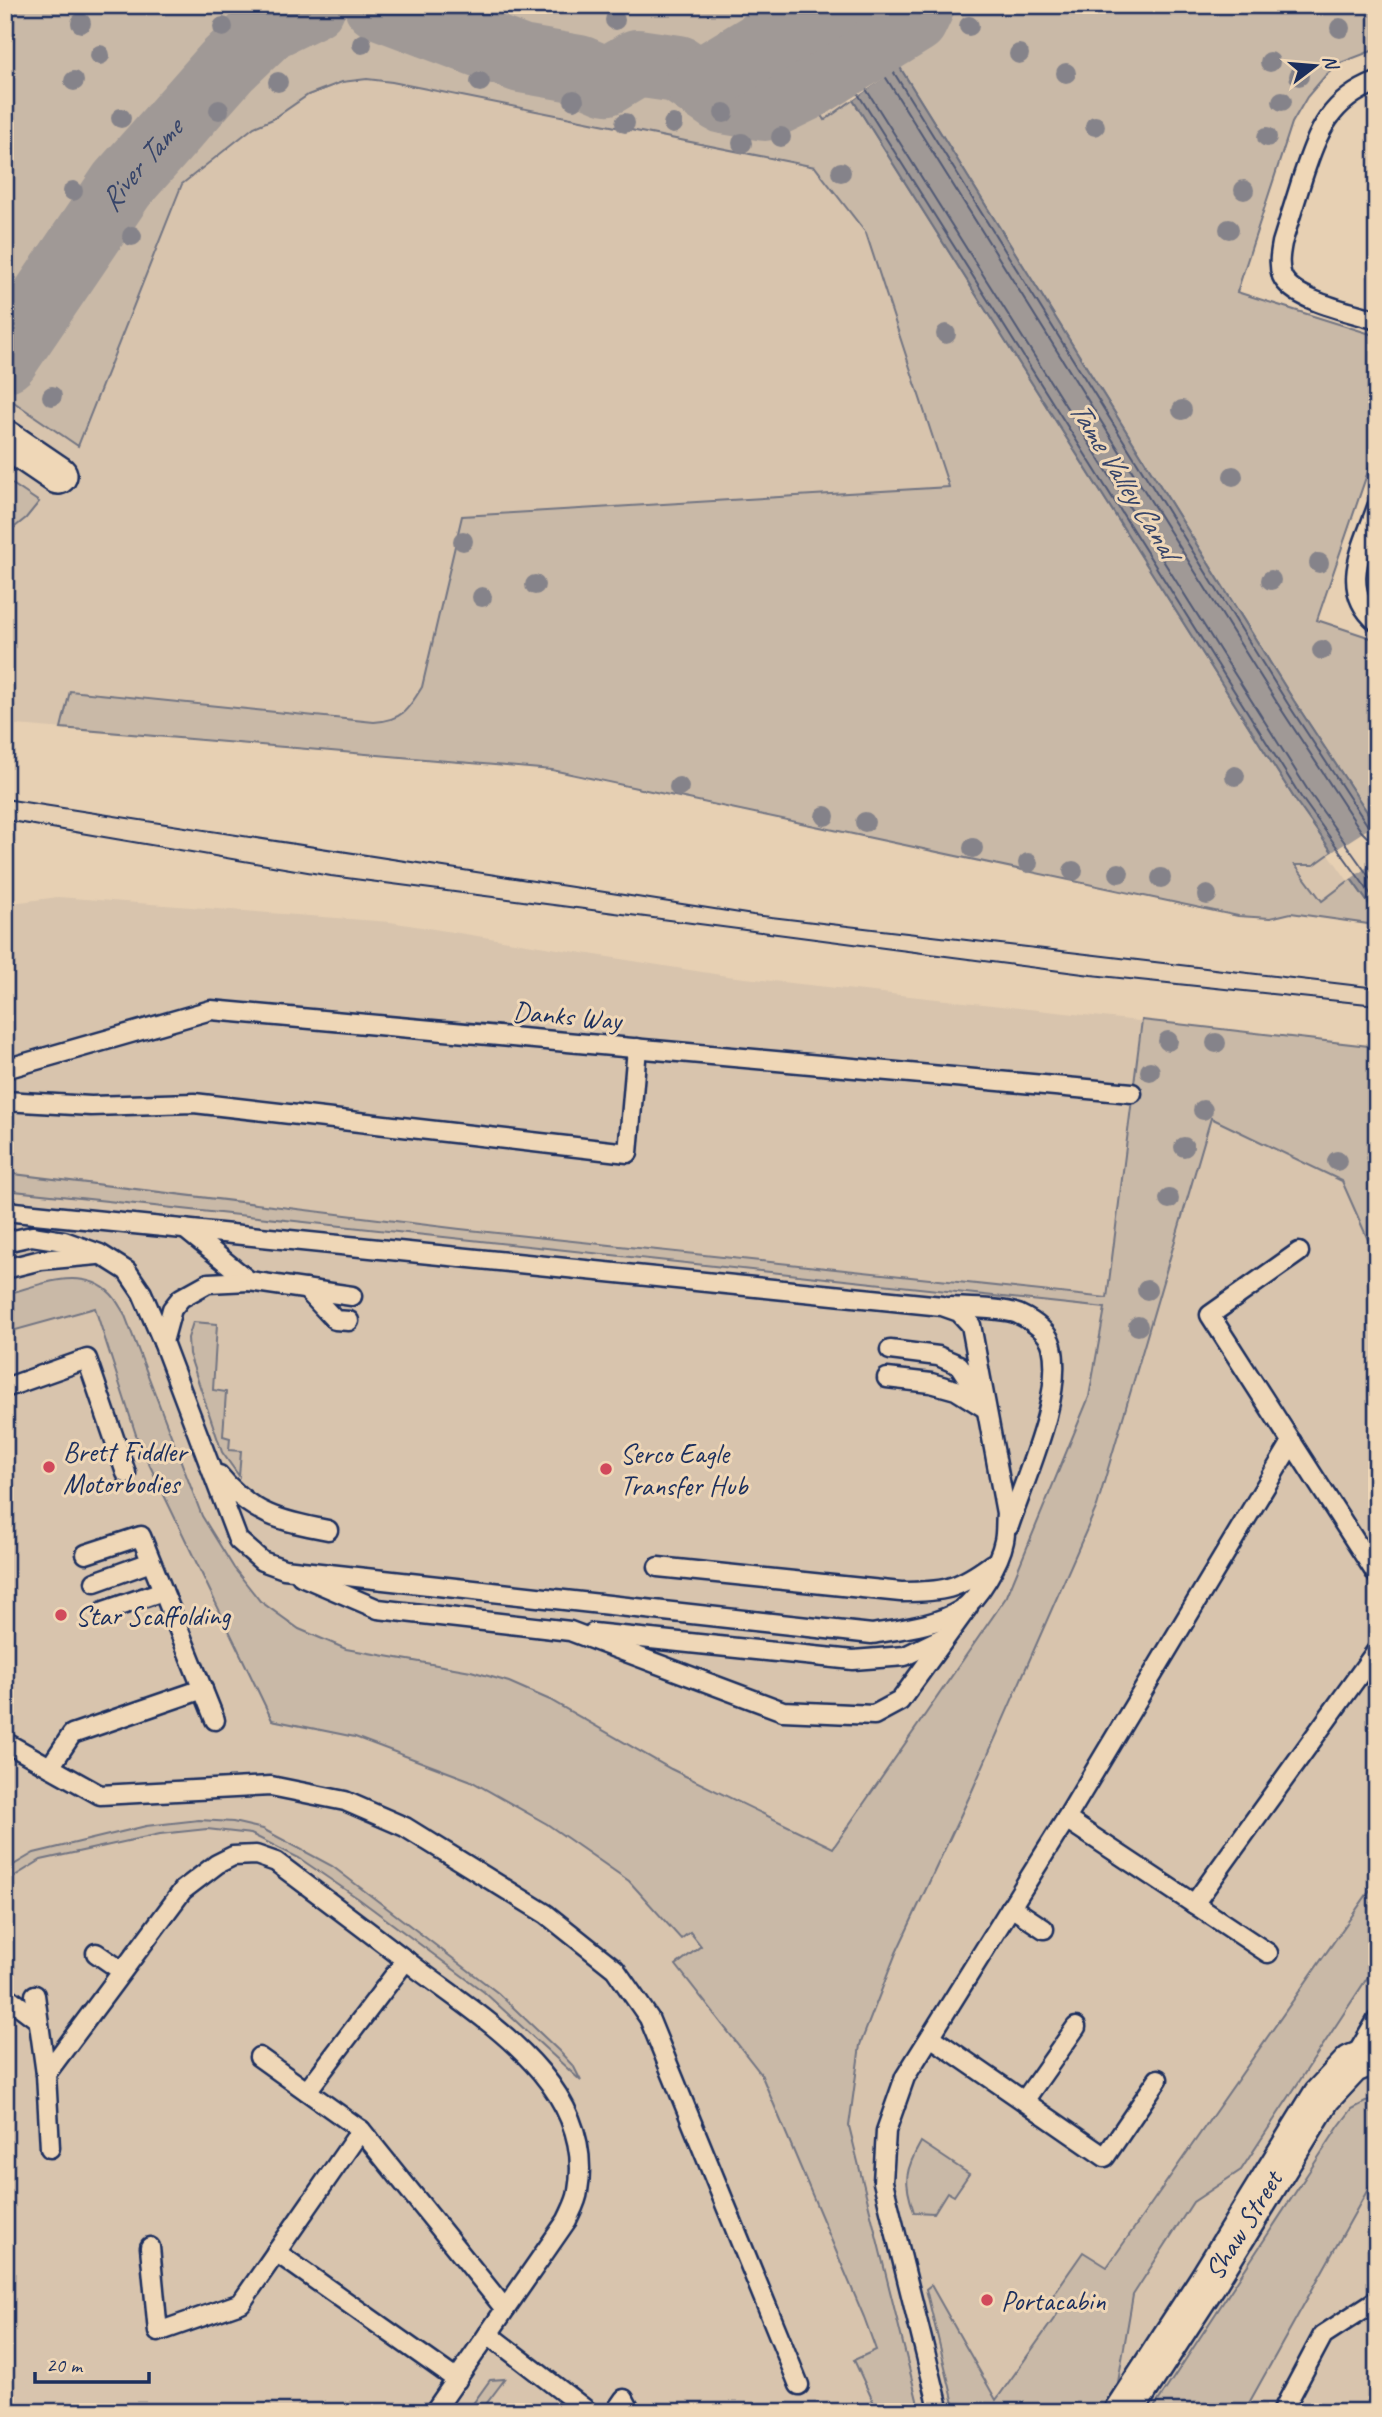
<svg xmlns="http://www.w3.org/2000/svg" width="1382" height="2417" font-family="Caveat,sans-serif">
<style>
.built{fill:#d8c4ad}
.green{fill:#c9b9a7;stroke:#727482;stroke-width:2}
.water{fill:#a09996;stroke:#6b6f80;stroke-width:2}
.pier{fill:#e7d0b3}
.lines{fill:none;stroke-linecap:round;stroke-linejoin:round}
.shore{stroke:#505974;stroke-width:2}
.river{stroke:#a09996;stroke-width:68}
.lane-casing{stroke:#1b2f5e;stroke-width:23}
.street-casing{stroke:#1b2f5e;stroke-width:42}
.lane{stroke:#efd7b7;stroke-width:18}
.street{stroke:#efd7b7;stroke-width:37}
.tram{stroke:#1b2f5e;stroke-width:2}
.tree{fill:#85838a}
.poi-dot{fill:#d1495b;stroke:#efd7b7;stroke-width:2.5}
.labels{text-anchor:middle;stroke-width:6;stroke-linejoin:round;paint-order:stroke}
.street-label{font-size:28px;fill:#1b2f5e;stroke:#efd7b7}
.poi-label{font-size:28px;fill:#1b2f5e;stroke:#efd7b7;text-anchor:start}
.water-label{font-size:30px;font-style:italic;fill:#364469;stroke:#efd7b7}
</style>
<rect width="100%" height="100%" fill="#e7d0b3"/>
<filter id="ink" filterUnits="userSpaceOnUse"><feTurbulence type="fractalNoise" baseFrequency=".0143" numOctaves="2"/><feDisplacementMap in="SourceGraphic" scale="14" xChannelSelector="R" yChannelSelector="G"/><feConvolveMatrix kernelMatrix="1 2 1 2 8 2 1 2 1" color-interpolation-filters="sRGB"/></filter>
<g filter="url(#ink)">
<g class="built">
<polygon points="5,5 827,5 1372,875 1368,924 1291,913 1270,918 1238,916 552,770 5,724"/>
<polygon points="58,897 390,922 727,976 1377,1047 1377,2412 5,2412 5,904"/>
</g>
<g class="green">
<path d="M5,5H753L825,120L853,100L1296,801L1332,852L1314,865H1295L1322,901L1351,879L1377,915V939L1368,924L1291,913L1270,918L1238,916L552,770L61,728L70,691L374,722C402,720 408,710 422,687L462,516L949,487L866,233L815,167L392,82L367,79L342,82L308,95L273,119L254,127L182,184L78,446L5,396Z"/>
<polygon points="905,5 1377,5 1377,49 1340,63 1325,76 1307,97 1292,123 1237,292 1377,336 1377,445 1317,620 1377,640 1377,827 1294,701 899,66 930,45"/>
<polygon points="5,479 39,502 26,518 5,535"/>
<path d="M1142,1020L1377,1047V1260L1342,1181L1211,1118L1097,1506L972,1791L896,1953L860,2045L849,2126L920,2412H878L854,2360L876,2350L864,2317L761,2074L676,1965L701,1946L690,1932L681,1939L629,1881L547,1824L469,1780L355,1737L272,1720L138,1441L95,1308L5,1333V1295C37,1285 83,1265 111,1294C116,1299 120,1307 124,1313L202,1516L234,1568L260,1601L299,1629L346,1649L471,1671L509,1682L550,1700L671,1769L833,1848L1007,1596L1089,1397L1105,1308L5,1190V1173L460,1229L1107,1298Z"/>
<polygon points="193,1322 217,1324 213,1390 226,1392 223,1436 230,1438 229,1450 241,1451 239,1476 222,1452 189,1354 188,1338"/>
<polygon points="199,1820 233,1822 263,1829 332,1866 498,1993 559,2051 574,2067 581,2081 484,1992 359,1899 299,1858 251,1834 207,1829 160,1834 41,1860 5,1882 5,1870 34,1853 146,1826"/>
<polygon points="1377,1880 1377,1963 1241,2170 1193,2202 1133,2295 1115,2400 1109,2412 956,2412 926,2289 931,2285 996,2400 1063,2306 1051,2298 1083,2252 1107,2267"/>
<polygon points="1377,2096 1377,2173 1244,2412 1151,2412 1339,2126 1352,2109"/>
<path d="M921,2142L969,2174L954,2196L947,2192L934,2213L914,2212C903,2181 905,2170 921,2142Z"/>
<polygon points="505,2379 480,2412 467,2412 490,2380"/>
</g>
<polygon class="water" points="899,66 1294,701 1377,827 1377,915 1296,801 853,100"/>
<g class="pier">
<polygon points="791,5 864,5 903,65 850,102"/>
<polygon points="1377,823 1377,860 1348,881 1329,854"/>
</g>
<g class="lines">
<g class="shore">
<polyline points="802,5 1301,797 1377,903"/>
<polyline points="813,5 1309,792 1377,888"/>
<polyline points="846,5 848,17 1281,709 1361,831 1367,837 1377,838"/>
<polyline points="855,5 856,12 1288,704 1368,826 1377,830"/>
</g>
<g class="river">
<polyline points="378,5 521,59 579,69 607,81 637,63 678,69 723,100 765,107 804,88 914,20 921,5"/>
<polyline points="699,83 827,5"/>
<path id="s1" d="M5,358L122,185L227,66L269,26L312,5"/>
</g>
<g class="lane-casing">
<g id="lane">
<path d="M1377,82C1330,100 1318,131 1303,176C1296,198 1289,220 1282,243C1280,254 1278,265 1282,276C1293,301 1352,312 1377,320"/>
<path d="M1377,507C1363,547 1338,589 1377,622"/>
<polyline points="5,1069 211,1010 1132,1093"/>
<polyline points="5,1101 91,1106 194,1103 628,1153 637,1048"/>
<path d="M5,1211L942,1306L959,1312L971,1325L1006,1513C1005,1522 1006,1532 1004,1541C1000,1561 979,1598 961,1610C935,1626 901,1629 872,1634L284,1569L262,1561L238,1540L163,1342L142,1293L127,1271L100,1254L64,1241L32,1236L5,1242"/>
<polyline points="185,1229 249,1281 352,1296"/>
<polyline points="1299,1252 1210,1315 1377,1575"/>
<polyline points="5,1269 41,1260 97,1255"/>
<polyline points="306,1289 335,1320 349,1321"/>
<path d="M949,1307C966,1308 1003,1308 1018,1314C1031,1320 1048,1331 1052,1346C1064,1395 1025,1478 1009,1526"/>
<polyline points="163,1342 172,1309 181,1298 208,1283 249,1281"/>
<polyline points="890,1350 938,1356 959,1365 981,1399"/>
<polyline points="887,1378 931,1383 956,1390 985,1408"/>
<polyline points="5,1388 87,1359 126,1473"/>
<path d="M219,1475C251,1514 280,1521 328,1530"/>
<polyline points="86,1554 141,1536 215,1720"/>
<path d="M658,1567L901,1592C943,1592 957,1590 992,1564"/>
<polyline points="301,1576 378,1609 570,1631 783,1711 874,1715 900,1701 968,1607"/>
<polyline points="95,1582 151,1562"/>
<polyline points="104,1611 163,1591"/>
<polyline points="593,1633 853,1660 905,1656 944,1637"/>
<polyline points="5,1742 100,1795 271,1786 345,1801 405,1827 546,1914 615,1969 649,2018 799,2385"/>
<polyline points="50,1767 72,1734 203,1689"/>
<polyline points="1066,1819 1268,1953"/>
<polyline points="1194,1904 1377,1650"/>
<polyline points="1011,1907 1044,1929"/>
<polyline points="96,1953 122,1971"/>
<polyline points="5,1995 38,2020"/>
<polyline points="35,1995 46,2074"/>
<polyline points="931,2037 1105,2157 1158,2079"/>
<polyline points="1355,2057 1377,2020"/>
<polyline points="307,2091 406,1960"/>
<polyline points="1024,2101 1076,2027"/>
<polyline points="361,2130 505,2309"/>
<path d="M50,2148L46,2074L183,1890L217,1864L233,1856L256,1855L276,1862C324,1898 372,1934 420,1971C490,2023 596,2088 578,2191C577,2201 571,2211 567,2220L434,2412"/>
<polyline points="150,2247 158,2332 241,2303 361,2130 259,2057"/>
<polyline points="276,2252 457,2380"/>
<polyline points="488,2334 589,2412"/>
<polyline points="615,2412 624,2399 631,2412"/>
<polyline points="940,2412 883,2182 886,2131 905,2077 1066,1819 1292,1442"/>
<polyline points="1282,2412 1323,2335 1377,2300"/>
</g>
</g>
<g class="street-casing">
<g id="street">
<polyline points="5,439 58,475"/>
<path id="s2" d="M1123,2412L1207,2283L1322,2096L1352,2064L1377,2054"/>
</g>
</g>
<use href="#lane" class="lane"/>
<use href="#street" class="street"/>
<g class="tram">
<polyline points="5,799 753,915 1377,988"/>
<polyline points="5,820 331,876 1091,975 1377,1005"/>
</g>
</g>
<g class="tree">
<circle cx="615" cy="20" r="10"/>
<circle cx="81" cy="23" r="10"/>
<circle cx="969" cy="26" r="10"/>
<circle cx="223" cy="27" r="10"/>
<circle cx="1340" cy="28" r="10"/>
<circle cx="362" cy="44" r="10"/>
<circle cx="1019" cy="54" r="10"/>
<circle cx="100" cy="55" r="10"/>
<circle cx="1270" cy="62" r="10"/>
<circle cx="1066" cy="73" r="10"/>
<circle cx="1299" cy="76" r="10"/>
<circle cx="74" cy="81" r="10"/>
<circle cx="278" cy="82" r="10"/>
<circle cx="480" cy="82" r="10"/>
<circle cx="574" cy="100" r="10"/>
<circle cx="1282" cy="101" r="10"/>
<circle cx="219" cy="110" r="10"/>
<circle cx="724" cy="113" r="10"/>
<circle cx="121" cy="118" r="10"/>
<circle cx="625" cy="123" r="10"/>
<circle cx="673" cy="124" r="10"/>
<circle cx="1095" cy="126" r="10"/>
<circle cx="781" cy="137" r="10"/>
<circle cx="1267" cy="137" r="10"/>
<circle cx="742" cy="143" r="10"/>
<circle cx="841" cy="172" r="10"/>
<circle cx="1244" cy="190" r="10"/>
<circle cx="73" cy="191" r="10"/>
<circle cx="1229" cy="229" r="10"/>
<circle cx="132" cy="236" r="10"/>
<circle cx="946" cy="334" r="10"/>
<circle cx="52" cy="396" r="10"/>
<circle cx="1182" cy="410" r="10"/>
<circle cx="1233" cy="476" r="10"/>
<circle cx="463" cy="541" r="10"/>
<circle cx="1319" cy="563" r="10"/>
<circle cx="1271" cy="580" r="10"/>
<circle cx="535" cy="585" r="10"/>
<circle cx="482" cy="597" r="10"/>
<circle cx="1322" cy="650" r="10"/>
<circle cx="1235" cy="776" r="10"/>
<circle cx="679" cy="787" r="10"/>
<circle cx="825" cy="816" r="10"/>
<circle cx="865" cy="822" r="10"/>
<circle cx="973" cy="848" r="10"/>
<circle cx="1028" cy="863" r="10"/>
<circle cx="1073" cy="871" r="10"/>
<circle cx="1119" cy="873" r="10"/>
<circle cx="1161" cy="878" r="10"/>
<circle cx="1207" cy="895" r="10"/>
<circle cx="1168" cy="1041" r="10"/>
<circle cx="1216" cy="1043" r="10"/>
<circle cx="1150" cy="1071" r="10"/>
<circle cx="1203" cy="1110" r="10"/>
<circle cx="1184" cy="1147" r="10"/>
<circle cx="1337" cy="1161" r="10"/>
<circle cx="1169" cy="1199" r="10"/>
<circle cx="1147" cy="1290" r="10"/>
<circle cx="1138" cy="1326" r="10"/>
</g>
</g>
<g class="poi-dot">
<circle cx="49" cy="1467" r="7"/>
<circle cx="606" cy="1469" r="7"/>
<circle cx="61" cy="1615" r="7"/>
<circle cx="987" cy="2300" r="7"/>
</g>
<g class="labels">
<g class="street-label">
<text transform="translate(567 1015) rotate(5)" y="10">Danks Way</text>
<text dy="10" stroke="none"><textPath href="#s2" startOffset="222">Shaw Street</textPath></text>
</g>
<g class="poi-label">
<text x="63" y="1461">Brett Fiddler<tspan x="63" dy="32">Motorbodies</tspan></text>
<text x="620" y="1463">Serco Eagle<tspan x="620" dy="32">Transfer Hub</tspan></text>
<text x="75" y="1625">Star Scaffolding</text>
<text x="1001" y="2310">Portacabin</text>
</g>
<g class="water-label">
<text dy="10" stroke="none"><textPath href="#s1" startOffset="236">River Tame</textPath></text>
<text transform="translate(1124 479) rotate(58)" y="10">Tame Valley Canal</text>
</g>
</g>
<rect width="1382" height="2417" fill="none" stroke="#efd7b7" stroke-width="28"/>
<rect x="14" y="14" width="1354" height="2389" fill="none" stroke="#1b2f5e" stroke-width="2.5" filter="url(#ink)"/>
<g transform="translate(1315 66) rotate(74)" stroke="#efd7b7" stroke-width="5" paint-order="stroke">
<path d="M0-5L12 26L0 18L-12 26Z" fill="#1b2f5e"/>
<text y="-10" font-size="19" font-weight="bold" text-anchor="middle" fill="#1b2f5e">N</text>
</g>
<path d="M35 2372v10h114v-10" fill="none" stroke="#1b2f5e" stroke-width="3.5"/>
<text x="46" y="2372" font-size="21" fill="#1b2f5e" stroke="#efd7b7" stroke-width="5" paint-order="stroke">20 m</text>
</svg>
